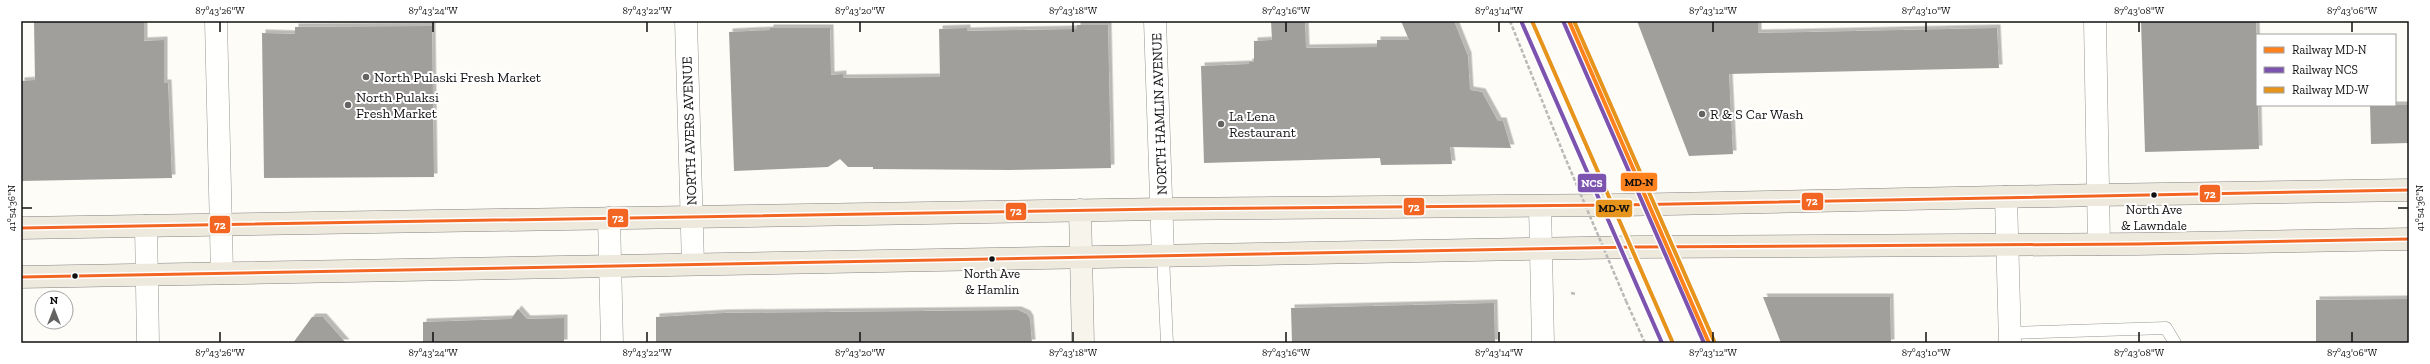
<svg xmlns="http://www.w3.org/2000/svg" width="2430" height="364" font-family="'Zilla Slab',serif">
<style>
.building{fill:#a19f9c;filter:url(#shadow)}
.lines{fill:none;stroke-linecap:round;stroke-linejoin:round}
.lane-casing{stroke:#979795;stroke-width:13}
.street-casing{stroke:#979795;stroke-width:23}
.secondary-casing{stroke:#8e8d8b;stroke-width:23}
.primary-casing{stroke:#858482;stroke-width:23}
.path{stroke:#b9b9b8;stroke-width:2.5;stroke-dasharray:4 2;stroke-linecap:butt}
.lane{stroke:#fffffe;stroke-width:12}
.street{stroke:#fffffe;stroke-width:22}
.secondary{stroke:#f6f4eb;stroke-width:22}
.primary{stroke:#ede9dc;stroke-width:22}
.path-bridge{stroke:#b9b9b8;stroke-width:2.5;stroke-dasharray:4 2;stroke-linecap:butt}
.bus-1-casing{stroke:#fff;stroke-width:6}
.bus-1{stroke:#f26522;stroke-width:3}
.rail-1-casing{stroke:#fff;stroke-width:7}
.rail-2-casing{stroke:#fff;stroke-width:7}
.rail-3-casing{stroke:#fff;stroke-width:7}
.rail-1{stroke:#ff821d;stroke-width:4}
.rail-2{stroke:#7c53af;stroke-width:4}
.rail-3{stroke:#e7941c;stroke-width:4}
.ticks{fill:none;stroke:#111;stroke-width:1.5}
.poi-dot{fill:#646362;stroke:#fff;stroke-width:1.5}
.bus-dot{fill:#111;stroke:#fff;stroke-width:1.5}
.labels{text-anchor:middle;stroke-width:4;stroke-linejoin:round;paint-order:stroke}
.bus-label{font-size:13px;fill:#111;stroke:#fff}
.poi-label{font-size:14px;fill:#111;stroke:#fff;text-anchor:start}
.street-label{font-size:14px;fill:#111;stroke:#fff}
.line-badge{stroke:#fff;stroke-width:1.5}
.badge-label{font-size:11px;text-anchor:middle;font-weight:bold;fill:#fff}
.pale-badge-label{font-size:11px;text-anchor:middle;font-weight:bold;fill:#111}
.neatline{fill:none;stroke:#111;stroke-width:1.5}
.ticks-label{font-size:10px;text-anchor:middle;fill:#111}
</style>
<defs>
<filter id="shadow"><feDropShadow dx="3.5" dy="-3.5" stdDeviation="0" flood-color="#0004"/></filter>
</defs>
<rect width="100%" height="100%" fill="#fdfcf7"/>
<g class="building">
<polygon points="34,21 144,21 144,41 164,40 164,83 168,83 172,178 21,181 21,81 35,80"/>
<polygon points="1271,21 1305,21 1306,48 1377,47 1377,40 1409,40 1401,21 1454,21 1468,56 1470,90 1482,92 1498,121 1503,121 1511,148 1450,147 1452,164 1381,165 1380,158 1204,163 1201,66 1249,64 1249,62 1254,62 1254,41 1272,40"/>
<polygon points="1637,21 1758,21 1758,33 1997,28 1999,68 1729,74 1733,154 1689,156"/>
<polygon points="2141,21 2256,21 2259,149 2145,152"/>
<polygon points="1077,25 1108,25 1111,168 1011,170 873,169 873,167 848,167 840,159 828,167 734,171 729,32 770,30 770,28 830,28 831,75 843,74 843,78 940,77 939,29 967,28 967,31 1077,29"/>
<polygon points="432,26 434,177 264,178 262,33 295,34 295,27"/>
<polygon points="2370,105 2409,105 2409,143 2371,144"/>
<polygon points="1763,297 1890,297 1891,343 1781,343"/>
<polygon points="2409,299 2409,343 2316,343 2316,300"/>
<polygon points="1494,303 1495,343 1292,343 1291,308"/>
<polygon points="518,309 527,319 564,318 564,343 423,343 423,322 511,319"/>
<polygon points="1018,310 1027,314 1030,319 1032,343 656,343 656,317 724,313"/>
<polygon points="312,317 323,317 346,343 293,343"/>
</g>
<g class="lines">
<g class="lane-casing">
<g id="lane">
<polyline points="1163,256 1167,343"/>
<polyline points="2010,333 2166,328 2175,343"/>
</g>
</g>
<g class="street-casing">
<g id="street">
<polyline points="216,21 222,273"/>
<polyline points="686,21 693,264"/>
<polyline points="1155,21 1163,256"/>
<polyline points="2095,21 2099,244"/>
<polyline points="2006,197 2010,343"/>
<polyline points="1540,206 1543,343"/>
<polyline points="609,218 612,343"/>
<polyline points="146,226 148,343"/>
</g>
</g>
<g class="secondary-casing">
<polyline id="secondary" points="1080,210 1083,343"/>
</g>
<g class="primary-casing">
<g id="primary">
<polyline points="21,228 1162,209 1620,205 2098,195 2409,190"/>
<polyline points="21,277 1636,247 2137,244 2409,239"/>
</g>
</g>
<g class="path">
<polyline points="1510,21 1564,155"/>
<polyline points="1571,293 1577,294"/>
<polyline points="1626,301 1645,343"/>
</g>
<use href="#lane" class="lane"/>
<use href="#street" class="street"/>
<use href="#secondary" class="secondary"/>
<use href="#primary" class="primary"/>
<polyline class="path-bridge" points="1564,155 1626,301"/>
<g class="bus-1-casing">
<g id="bus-1">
<polyline points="21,228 1162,209 1620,205 2409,190"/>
<polyline points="21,277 1636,247 2137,244 2409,239"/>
</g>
</g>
<use href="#bus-1" class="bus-1"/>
<g class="rail-1-casing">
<polyline id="rail-1" points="1569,21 1709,343"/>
</g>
<g class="rail-2-casing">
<g id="rail-2">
<polyline points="1522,23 1662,343"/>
<polyline points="1564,23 1704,343"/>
</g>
</g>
<g class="rail-3-casing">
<g id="rail-3">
<polyline points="1532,21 1672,341"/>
<polyline points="1574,21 1714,341"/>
</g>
</g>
<use href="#rail-1" class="rail-1"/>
<use href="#rail-2" class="rail-2"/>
<use href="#rail-3" class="rail-3"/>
</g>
<path class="ticks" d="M220,22V32M433,22V32M647,22V32M860,22V32M1073,22V32M1286,22V32M1499,22V32M1713,22V32M1926,22V32M2139,22V32M2352,22V32M22,208H32M2398,208H2408M220,332V342M433,332V342M647,332V342M860,332V342M1073,332V342M1286,332V342M1499,332V342M1713,332V342M1926,332V342M2139,332V342M2352,332V342"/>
<g class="poi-dot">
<circle cx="366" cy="77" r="4"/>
<circle cx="348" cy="105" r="4"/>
<circle cx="1702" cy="114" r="4"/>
<circle cx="1221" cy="124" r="4"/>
</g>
<g class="bus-dot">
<circle cx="2154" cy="195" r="3.5"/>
<circle cx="992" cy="259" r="3.5"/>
<circle cx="75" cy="276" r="3.5"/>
</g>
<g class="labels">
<g class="bus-label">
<text x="2154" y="214">North Ave<tspan x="2154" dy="16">&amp; Lawndale</tspan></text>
<text x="992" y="278">North Ave<tspan x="992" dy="16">&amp; Hamlin</tspan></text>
</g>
<g class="poi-label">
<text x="374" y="82">North Pulaski Fresh Market</text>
<text x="356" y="102">North Pulaksi<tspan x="356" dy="16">Fresh Market</tspan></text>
<text x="1710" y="119">R &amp; S Car Wash</text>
<text x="1229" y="121">La Lena<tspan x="1229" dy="16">Restaurant</tspan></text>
</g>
<g class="street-label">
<text transform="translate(1159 114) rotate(-92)" y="5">NORTH HAMLIN AVENUE</text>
<text transform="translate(689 131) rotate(-92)" y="5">NORTH AVERS AVENUE</text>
</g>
</g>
<g class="line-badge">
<rect x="1620" y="172" width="38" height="20" rx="4" fill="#ff821d"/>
<rect x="1577" y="173" width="30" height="20" rx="4" fill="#7c53af"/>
<rect x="2199" y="184" width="22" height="19" rx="4" fill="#f26522"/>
<rect x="1801" y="192" width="23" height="19" rx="4" fill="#f26522"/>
<rect x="1403" y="197" width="22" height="19" rx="4" fill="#f26522"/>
<rect x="1595" y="199" width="38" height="19" rx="4" fill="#e7941c"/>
<rect x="1005" y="202" width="22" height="19" rx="4" fill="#f26522"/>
<rect x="607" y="208" width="22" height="20" rx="4" fill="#f26522"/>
<rect x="209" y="215" width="22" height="19" rx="4" fill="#f26522"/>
</g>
<g class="badge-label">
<text x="1592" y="187">NCS</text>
<text x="2210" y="198">72</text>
<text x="1812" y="205">72</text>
<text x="1414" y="211">72</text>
<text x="1016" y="215">72</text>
<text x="618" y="222">72</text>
<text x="220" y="229">72</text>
</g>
<g class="pale-badge-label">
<text x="1639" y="186">MD-N</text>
<text x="1614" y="212">MD-W</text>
</g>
<rect width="2430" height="364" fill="none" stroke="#ffffff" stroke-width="44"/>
<rect x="2256" y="34" width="140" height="72" fill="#ffffff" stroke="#a0a0a0"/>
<rect x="2264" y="47" width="20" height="6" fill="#ff821d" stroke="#a0a0a0"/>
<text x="2292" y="54" font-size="12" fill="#111111">Railway MD-N</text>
<rect x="2264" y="67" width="20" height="6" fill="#7c53af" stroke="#a0a0a0"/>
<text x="2292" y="74" font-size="12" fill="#111111">Railway NCS</text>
<rect x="2264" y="87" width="20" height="6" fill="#e7941c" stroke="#a0a0a0"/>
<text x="2292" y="94" font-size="12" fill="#111111">Railway MD-W</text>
<g transform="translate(54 310)"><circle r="19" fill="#ffffff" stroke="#a0a0a0"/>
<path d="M0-3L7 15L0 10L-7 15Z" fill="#646362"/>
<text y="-6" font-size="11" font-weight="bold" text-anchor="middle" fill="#111111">N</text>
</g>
<rect x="22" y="22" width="2386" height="320" class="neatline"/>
<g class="ticks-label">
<text x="220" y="14">87°43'26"W</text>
<text x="433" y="14">87°43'24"W</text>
<text x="647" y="14">87°43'22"W</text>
<text x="860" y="14">87°43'20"W</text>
<text x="1073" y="14">87°43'18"W</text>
<text x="1286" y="14">87°43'16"W</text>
<text x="1499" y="14">87°43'14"W</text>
<text x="1713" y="14">87°43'12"W</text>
<text x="1926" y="14">87°43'10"W</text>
<text x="2139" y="14">87°43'08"W</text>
<text x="2352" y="14">87°43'06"W</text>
<text transform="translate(11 208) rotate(-90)" y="4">41°54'36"N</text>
<text transform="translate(2419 208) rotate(-90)" y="4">41°54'36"N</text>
<text x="220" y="356">87°43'26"W</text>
<text x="433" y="356">87°43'24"W</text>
<text x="647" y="356">87°43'22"W</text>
<text x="860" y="356">87°43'20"W</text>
<text x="1073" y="356">87°43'18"W</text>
<text x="1286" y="356">87°43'16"W</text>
<text x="1499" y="356">87°43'14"W</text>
<text x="1713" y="356">87°43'12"W</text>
<text x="1926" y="356">87°43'10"W</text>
<text x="2139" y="356">87°43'08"W</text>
<text x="2352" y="356">87°43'06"W</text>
</g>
</svg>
